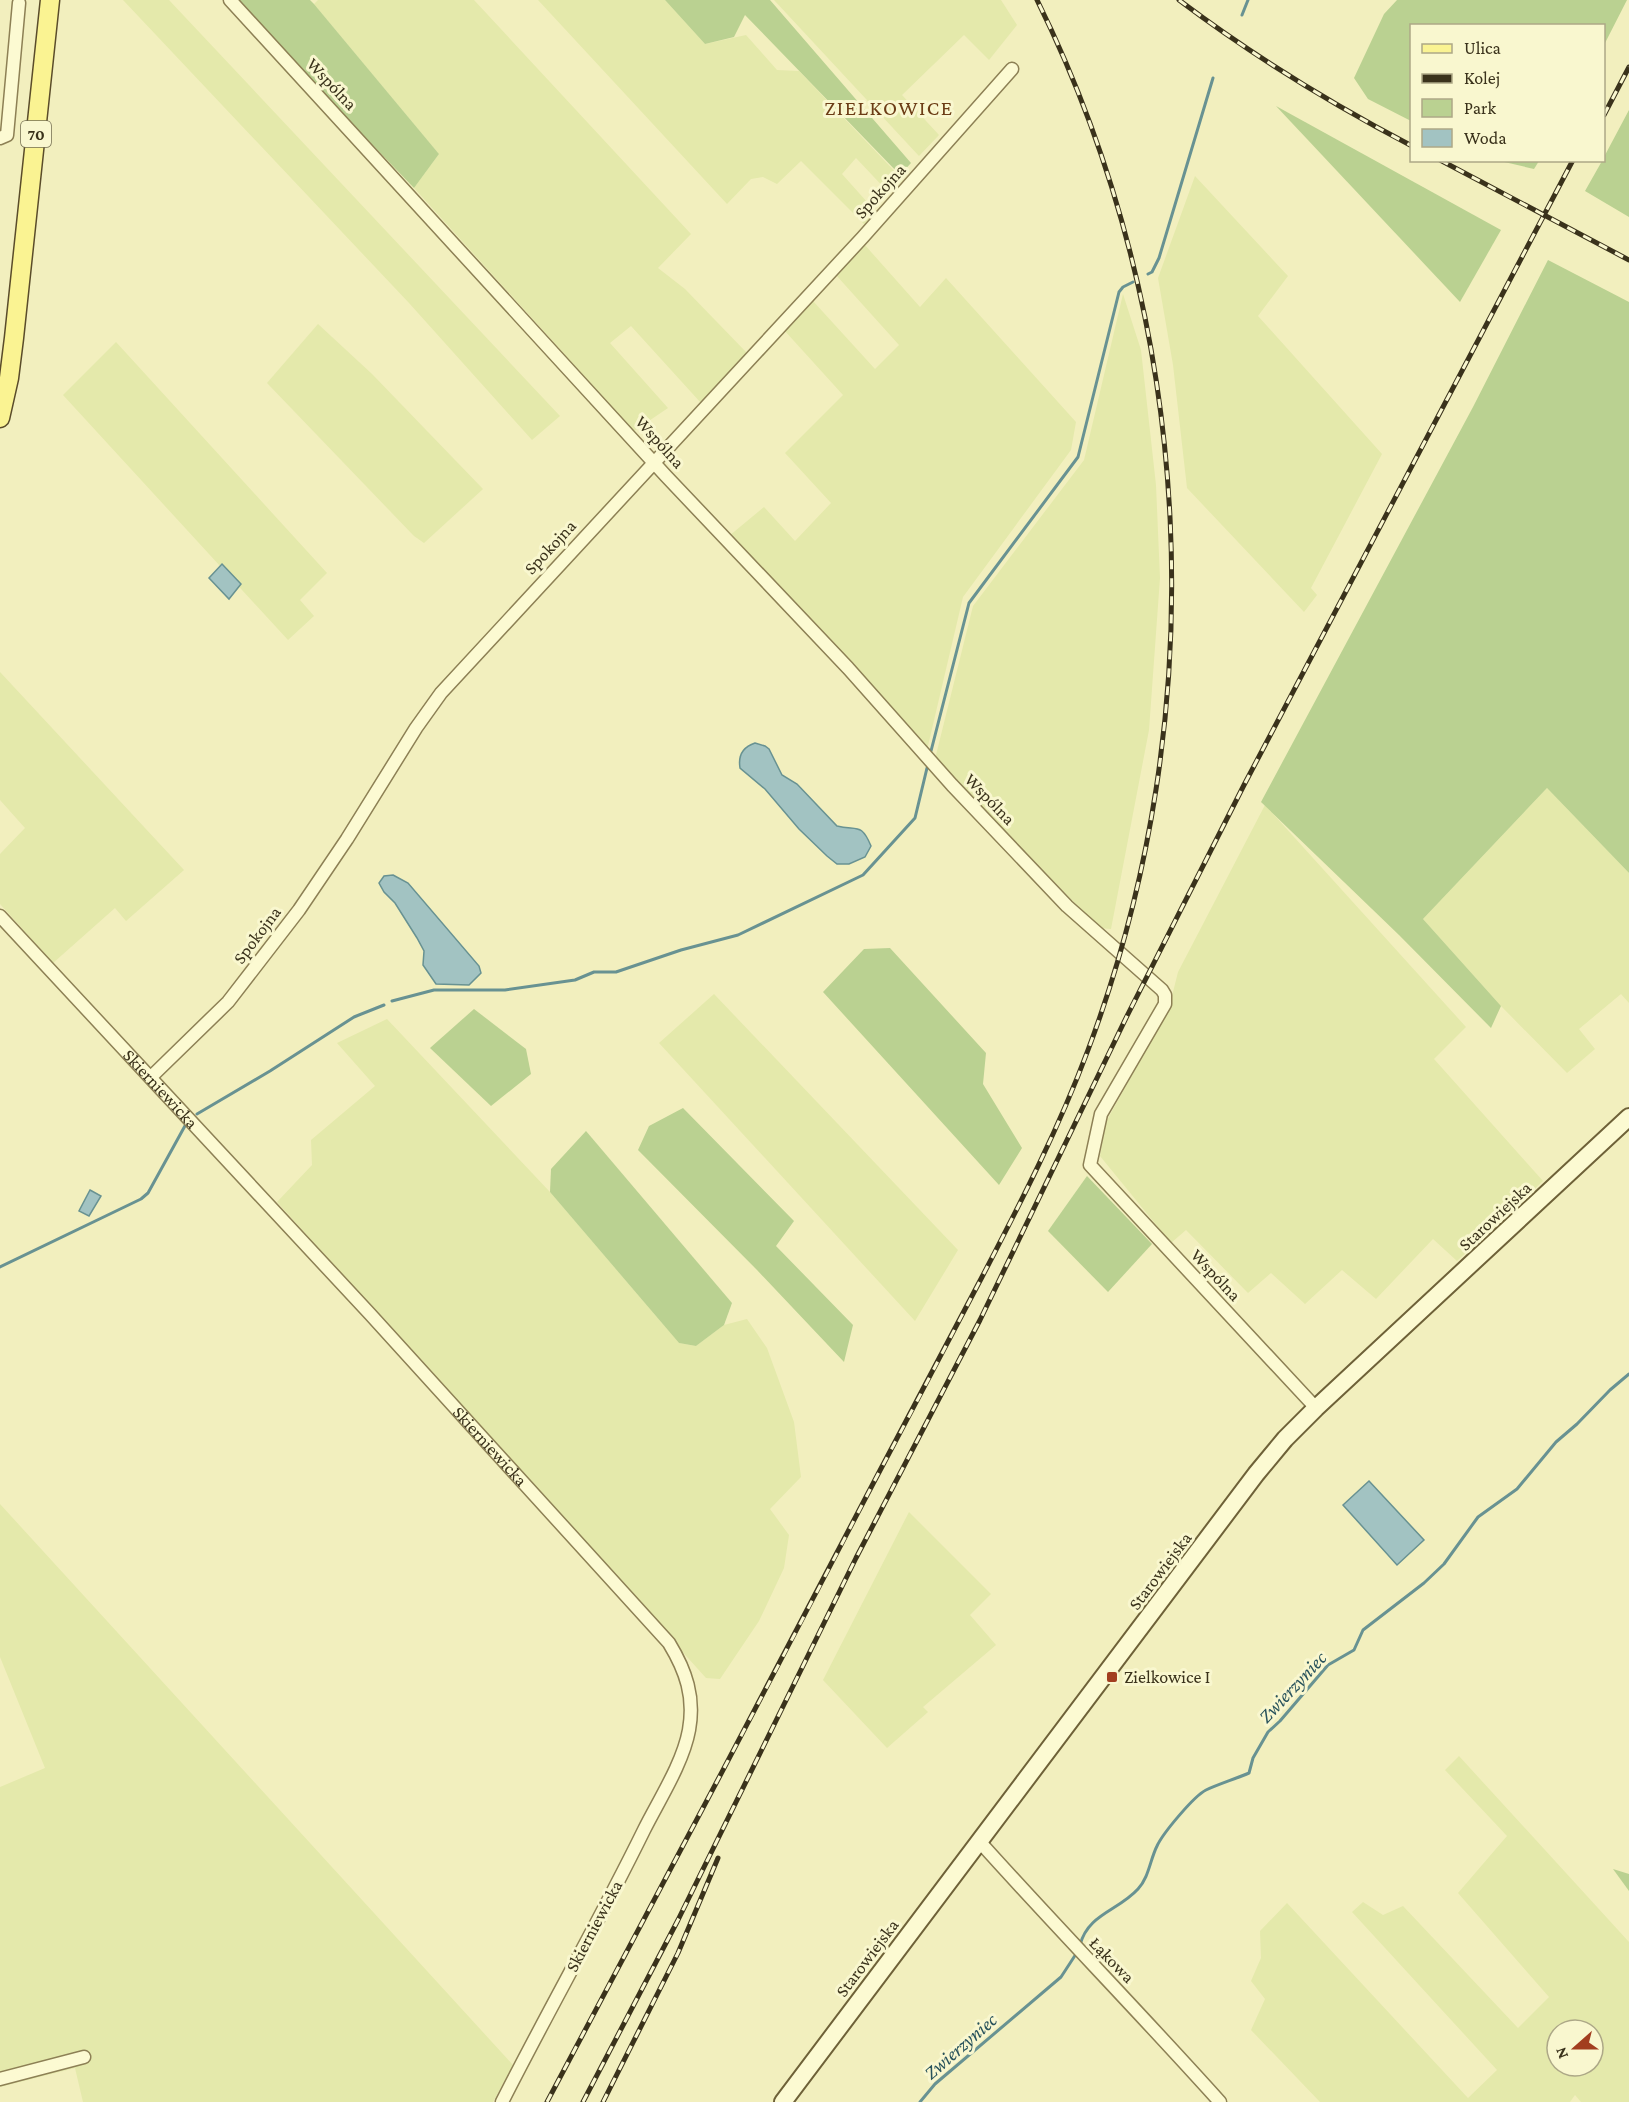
<svg xmlns="http://www.w3.org/2000/svg" width="1629" height="2102" font-family="'Crimson Pro',serif">
<style>
.farmland{fill:#e4e9ab;fill-rule:evenodd}
.green{fill:#bad191}
.water{fill:#a2c3c2;stroke:#689292;stroke-width:1.5}
.lines{fill:none;stroke-linecap:round;stroke-linejoin:round}
.stream{stroke:#689292;stroke-width:3}
.street-casing{stroke:#8d8055;stroke-width:15}
.secondary-casing{stroke:#6e6138;stroke-width:20}
.primary-casing{stroke:#5a4c2a;stroke-width:21}
.street{stroke:#fcfad2;stroke-width:12}
.secondary{stroke:#fcfad2;stroke-width:16}
.primary{stroke:#faf392;stroke-width:18}
.rail-casing{stroke:#3a321b;stroke-width:5}
.rail{stroke:#f9f7cf;stroke-width:3;stroke-dasharray:9;stroke-linecap:butt}
.poi-dot{fill:#a23e1f;stroke:#f9f7cf;stroke-width:2}
.labels{text-anchor:middle;stroke-width:6;stroke-linejoin:round;paint-order:stroke}
.shield{fill:#f9f7cf;stroke:#736d51;stroke-width:1.5}
.shield-label{font-size:16px;font-weight:bold;fill:#3a321b}
.street-label{font-size:18px;fill:#3a321b;stroke:#f9f7cf}
.poi-label{font-size:18px;fill:#3a321b;stroke:#f9f7cf;text-anchor:start}
.water-label{font-size:20px;font-style:italic;fill:#29535c;stroke:#f9f7cf}
.quarter-label{font-size:21px;letter-spacing:1.5px;fill:#6c3d16;stroke:#f9f7cf}
</style>
<rect width="100%" height="100%" fill="#f2efbe"/>
<g class="farmland">
<polygon points="123,0 169,0 560,416 532,440 409,303"/>
<polygon points="318,0 474,0 691,234 658,268 685,289 747,353 701,403 631,326 610,343 668,408 634,431 414,188 439,154 314,4"/>
<polygon points="538,0 665,0 705,44 746,35 777,70 799,71 903,180 889,193 856,158 842,174 876,212 865,225 801,161 777,184 763,177 751,179 727,204"/>
<polygon points="774,0 1001,0 1017,25 989,60 964,35 902,95 939,135 919,156"/>
<polygon points="1195,176 1288,276 1258,316 1382,454 1311,588 1317,595 1304,612 1187,488 1173,365 1158,278"/>
<polygon points="864,244 920,307 946,278 1076,422 1071,450 963,597 927,750 729,536 764,507 795,541 831,503 785,453 843,395 784,330 813,301 875,369 899,345 836,275"/>
<polygon points="1123,294 1141,350 1156,485 1160,578 1149,730 1111,929 1099,928 935,759 973,606 1084,460"/>
<polygon points="318,324 372,374 483,489 424,543 414,536 267,383"/>
<polygon points="116,342 327,573 300,600 314,616 288,640 63,395"/>
<polygon points="0,672 184,870 126,921 115,908 53,963 0,904 0,854 25,828 0,800"/>
<polygon points="1547,788 1629,873 1629,1003 1621,994 1579,1029 1595,1049 1567,1073 1501,1006 1423,919"/>
<polygon points="1265,805 1466,1027 1434,1059 1543,1181 1457,1261 1433,1239 1376,1299 1342,1270 1305,1304 1271,1273 1248,1293 1186,1230 1171,1243 1100,1156 1106,1122 1169,1008 1178,972"/>
<polygon points="714,994 958,1250 915,1321 659,1043"/>
<polygon points="387,1019 550,1192 679,1343 696,1346 724,1325 747,1319 767,1348 794,1422 801,1477 770,1509 789,1535 784,1568 759,1621 720,1679 706,1678 277,1202 312,1165 311,1140 375,1086 337,1043"/>
<polygon points="0,1504 513,2065 493,2102 83,2102 75,2068 0,2087 0,1787 45,1768 0,1657"/>
<polygon points="909,1512 991,1594 970,1615 996,1645 923,1707 928,1712 887,1748 823,1680"/>
<path d="M1459,1756L1629,1942V2102H1581L1575,2095L1570,2102H1320L1251,2030L1265,1999L1251,1981L1261,1958L1260,1931L1287,1903L1468,2098L1497,2070L1352,1912L1363,1902L1383,1915L1403,1906L1518,2028L1549,1997L1458,1893L1507,1836L1445,1770ZM1557,2030H1593V2066H1557Z"/>
</g>
<g class="green">
<polygon points="233,0 310,0 314,4 439,154 414,188"/>
<polygon points="665,0 770,0 911,163 900,175 745,15 734,37 705,44"/>
<polygon points="1397,0 1627,0 1604,45 1604,26 1412,26 1411,121 1368,99 1354,78 1384,14"/>
<polygon points="1276,106 1501,230 1460,302"/>
<polygon points="1629,110 1629,217 1585,191 1602,161 1604,160 1604,157"/>
<polygon points="1500,161 1539,161 1534,169"/>
<polygon points="1548,260 1629,302 1629,873 1547,788 1423,919 1501,1006 1491,1028 1399,935 1261,802 1473,407"/>
<polygon points="890,948 986,1053 983,1084 1022,1148 999,1185 823,992 864,949"/>
<polygon points="474,1009 526,1049 531,1074 491,1106 430,1048"/>
<polygon points="683,1108 794,1221 776,1246 853,1325 844,1362 757,1270 638,1150 649,1126"/>
<polygon points="586,1131 732,1303 724,1325 696,1346 679,1343 550,1192 551,1169"/>
<polygon points="1087,1176 1152,1244 1108,1292 1048,1231"/>
<polygon points="1613,1869 1629,1874 1629,1891"/>
</g>
<g class="water">
<polygon points="222,564 241,584 229,599 209,578"/>
<path d="M755,743L765,746L769,749L782,775L797,784L837,826C857,831 861,822 871,846L865,857L849,864H837L827,856L799,829L765,789L740,768C738,756 743,747 755,743Z"/>
<polygon points="393,875 408,883 479,966 481,973 469,985 436,984 423,965 424,951 417,938 395,903 384,892 379,883 384,876"/>
<polygon points="90,1190 101,1196 89,1216 79,1211"/>
<polygon points="1369,1481 1424,1540 1397,1565 1343,1505"/>
</g>
<g class="lines">
<g class="stream">
<polyline points="1242,15 1248,0"/>
<polyline points="1148,274 1152,272 1159,258 1213,78"/>
<polyline points="931,751 969,603 1078,457 1119,292 1123,287 1133,282"/>
<polyline points="392,1001 434,990 505,990 575,980 594,972 616,972 681,950 738,935 863,875 915,818 927,768"/>
<polyline points="197,1114 270,1071 354,1017 384,1005"/>
<polyline points="0,1267 141,1199 148,1193 186,1124"/>
<path d="M1080,1945C1088,1914 1118,1911 1138,1889C1149,1877 1150,1860 1157,1846C1163,1833 1194,1796 1206,1790C1219,1784 1235,1779 1249,1773L1253,1758L1268,1732L1280,1721L1328,1665L1354,1650L1363,1630L1424,1583L1444,1564L1478,1517L1517,1489L1556,1442L1577,1424L1610,1390L1629,1374"/>
<polyline points="920,2102 935,2084 1061,1977 1076,1954"/>
</g>
<g class="street-casing">
<g id="street">
<polyline points="230,0 666,476 848,668 952,785 1067,906 1162,990 1165,995 1165,1004 1101,1114 1090,1165 1316,1408"/>
<polyline points="0,138 7,135 19,3"/>
<path id="s1" d="M0,916L370,1314L669,1643C686,1671 695,1697 689,1730C683,1763 659,1800 644,1830C599,1922 548,2011 502,2102"/>
<polyline points="151,1077 228,1002 299,910 347,839 416,728 441,693 863,237 1012,69"/>
<path d="M979,1841C1058,1929 1141,2014 1220,2102"/>
<polyline points="0,2079 84,2057"/>
</g>
</g>
<g class="secondary-casing">
<polyline id="secondary" points="783,2102 1256,1474 1285,1439 1316,1408 1629,1117"/>
</g>
<g class="primary-casing">
<polyline id="primary" points="0,418 9,378 14,338 50,0"/>
</g>
<use href="#street" class="street"/>
<use href="#secondary" class="secondary"/>
<use href="#primary" class="primary"/>
<g class="rail-casing">
<g id="rail">
<path d="M1179,0C1252,55 1330,103 1412,146"/>
<polyline points="1604,115 1629,67"/>
<polyline points="1440,160 1629,260"/>
<path d="M547,2102C657,1894 768,1687 876,1478C912,1411 947,1344 982,1277C1021,1202 1059,1128 1088,1050C1215,712 1197,324 1037,0"/>
<polyline points="583,2102 678,1920 856,1558 980,1320 1127,1016 1244,785 1573,160"/>
<polyline points="603,2102 678,1953 718,1858"/>
</g>
</g>
<use href="#rail" class="rail"/>
</g>
<rect class="poi-dot" x="1106" y="1671" width="12" height="12" rx="3"/>
<g class="labels">
<rect class="shield" x="21" y="121" width="30" height="26" rx="4.5"/>
<g class="shield-label">
<text x="36" y="140">70</text>
</g>
<g class="street-label">
<text transform="translate(332 84) rotate(47)" y="6">Wspólna</text>
<text transform="translate(880 191) rotate(-48)" y="6">Spokojna</text>
<text transform="translate(660 442) rotate(48)" y="6">Wspólna</text>
<text transform="translate(550 547) rotate(-47)" y="6">Spokojna</text>
<text transform="translate(990 799) rotate(46)" y="6">Wspólna</text>
<text transform="translate(257 935) rotate(-53)" y="6">Spokojna</text>
<text dy="6" stroke="none"><textPath href="#s1" startOffset="236">Skierniewicka</textPath></text>
<text transform="translate(1495 1216) rotate(-43)" y="6">Starowiejska</text>
<text transform="translate(1216 1275) rotate(47)" y="6">Wspólna</text>
<text dy="6" stroke="none"><textPath href="#s1" startOffset="722">Skierniewicka</textPath></text>
<text transform="translate(1160 1571) rotate(-53)" y="6">Starowiejska</text>
<text transform="translate(594 1926) rotate(-62)" y="6">Skierniewicka</text>
<text transform="translate(867 1958) rotate(-53)" y="6">Starowiejska</text>
<text transform="translate(1112 1960) rotate(46)" y="6">Łąkowa</text>
</g>
<g class="poi-label">
<text x="1124" y="1683">Zielkowice I</text>
</g>
<g class="water-label">
<text transform="translate(1292 1687) rotate(-47)" y="7">Zwierzyniec</text>
<text transform="translate(960 2046) rotate(-41)" y="7">Zwierzyniec</text>
</g>
<g class="quarter-label">
<text x="889" y="115">ZIELKOWICE</text>
</g>
</g>
<rect x="1410" y="24" width="195" height="138" fill="#f9f7cf" stroke="#ada887" stroke-width="1.5"/>
<rect x="1422" y="44" width="30" height="9" fill="#faf392" stroke="#ada887" stroke-width="1.5"/>
<text x="1464" y="54" font-size="18" fill="#3a321b">Ulica</text>
<rect x="1422" y="74" width="30" height="9" fill="#3a321b" stroke="#ada887" stroke-width="1.5"/>
<text x="1464" y="84" font-size="18" fill="#3a321b">Kolej</text>
<rect x="1422" y="99" width="30" height="18" fill="#bad191" stroke="#ada887" stroke-width="1.5"/>
<text x="1464" y="114" font-size="18" fill="#3a321b">Park</text>
<rect x="1422" y="129" width="30" height="18" fill="#a2c3c2" stroke="#ada887" stroke-width="1.5"/>
<text x="1464" y="144" font-size="18" fill="#3a321b">Woda</text>
<g transform="translate(1575 2048) rotate(249)"><circle r="28" fill="#f9f7cf" stroke="#ada887" stroke-width="1.5"/>
<path d="M0-4.5L10 22L0 15L-10 22Z" fill="#a23e1f"/>
<text y="-9" font-size="16" font-weight="bold" text-anchor="middle" fill="#3a321b">N</text>
</g>
</svg>
